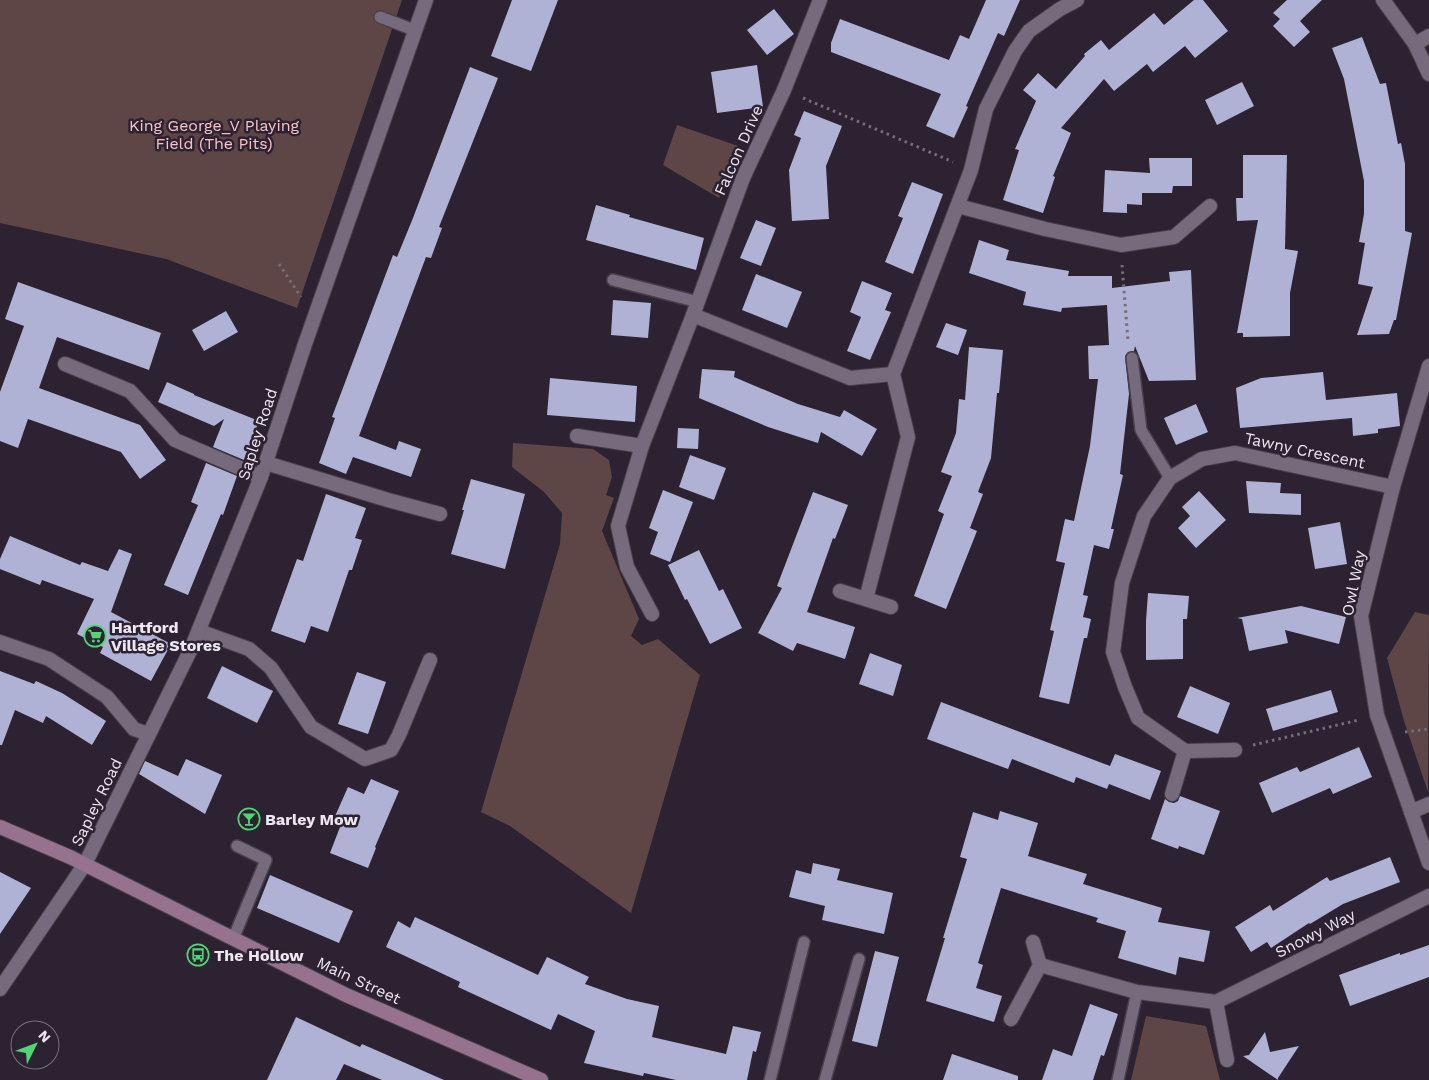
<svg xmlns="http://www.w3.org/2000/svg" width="1429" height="1080" font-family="'Work Sans',sans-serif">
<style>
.green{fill:#5e4646}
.building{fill:#afb2d5}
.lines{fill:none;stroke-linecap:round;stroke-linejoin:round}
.service-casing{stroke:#48404d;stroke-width:14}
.minor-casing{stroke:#48404d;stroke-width:16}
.tertiary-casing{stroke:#48404d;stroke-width:16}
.secondary-casing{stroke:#48404d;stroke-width:16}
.path{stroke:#756d7a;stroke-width:3;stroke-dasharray:2.5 4;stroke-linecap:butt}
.service{stroke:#766b7d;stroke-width:11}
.minor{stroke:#766b7d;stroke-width:14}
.tertiary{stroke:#766b7d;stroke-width:14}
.secondary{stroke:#96728e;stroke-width:14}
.labels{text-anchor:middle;stroke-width:5;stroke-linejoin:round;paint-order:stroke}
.park-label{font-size:16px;fill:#fac3c3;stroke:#2c2231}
.street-label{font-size:16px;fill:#ede7f1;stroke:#2c2231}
.poi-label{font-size:16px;font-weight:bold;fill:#ede7f1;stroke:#2c2231;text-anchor:start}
</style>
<rect width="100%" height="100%" fill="#2c2231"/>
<g class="green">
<polygon points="0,0 402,0 297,308 166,259 0,223"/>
<polygon points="677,125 738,146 719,198 663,165"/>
<polygon points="513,443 593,449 609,460 612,477 606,495 614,498 602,531 639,619 631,636 642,645 658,639 700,675 631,913 510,826 481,812 560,544 562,513 544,492 512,467"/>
<polygon points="1415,612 1429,615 1428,792 1404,721 1387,658"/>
<polygon points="1146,1016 1206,1026 1220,1080 1131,1080"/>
</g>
<g class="building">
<polygon points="512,0 558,0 531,71 491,56"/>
<polygon points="986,0 1020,0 1004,36 998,33 966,106 968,107 954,138 926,126 941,94 831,52 831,43 840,19 949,60 960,35 969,39"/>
<polygon points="1194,0 1203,0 1228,31 1195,58 1185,46 1153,72 1147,64 1114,91 1104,79 1061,128 1071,133 1053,176 1055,177 1043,213 1003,200 1019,150 1015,149 1036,101 1023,90 1038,73 1056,89 1085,56 1084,54 1101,40 1109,50 1154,13 1164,25"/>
<polygon points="1287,0 1322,0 1300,21 1310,32 1294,47 1273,26 1280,19 1273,13"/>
<polygon points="774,9 794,34 767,55 747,30"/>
<polygon points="1362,37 1380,84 1386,83 1398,144 1401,143 1405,164 1405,231 1412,233 1396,320 1394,320 1389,334 1357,335 1373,287 1358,284 1365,243 1359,242 1364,214 1364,181 1344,79 1332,48"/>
<polygon points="757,65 763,107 717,113 711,72"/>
<polygon points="470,67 498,78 439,227 442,228 431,258 426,257 359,436 396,450 399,441 421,449 411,477 353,457 346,474 319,463 335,418 332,417 393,255 397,257 413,218"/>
<polygon points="1242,82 1254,106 1217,125 1205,100"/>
<polygon points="804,111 842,126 826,166 829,219 792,221 789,170 801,138 794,135"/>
<polygon points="1243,155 1287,155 1285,249 1298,251 1290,293 1290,336 1243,337 1243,333 1237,333 1258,220 1237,221 1236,198 1243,198"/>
<polygon points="1149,158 1192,158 1192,186 1173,186 1172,193 1142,193 1142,205 1127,204 1127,213 1103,212 1105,170 1150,173"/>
<polygon points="912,182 943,194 913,274 885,262 903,218 898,216"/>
<polygon points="596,205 630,215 629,217 704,238 696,270 586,240"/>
<polygon points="756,220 776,228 761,266 740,258"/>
<polygon points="979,240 1009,250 1006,260 1069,271 1068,276 1112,276 1112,288 1170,281 1169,272 1191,270 1196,380 1149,381 1135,346 1134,351 1128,352 1125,356 1129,394 1120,474 1123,475 1111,529 1114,529 1109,549 1094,545 1083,595 1088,596 1083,617 1091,619 1087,638 1084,638 1069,704 1039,697 1054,631 1050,630 1065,563 1056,561 1065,519 1074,521 1090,446 1098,379 1089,379 1088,346 1109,345 1107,305 1062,308 1061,312 1023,305 1026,292 969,273"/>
<polygon points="756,274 802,292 787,328 742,310"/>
<polygon points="862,281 892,293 885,310 891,312 870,360 847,351 861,317 850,312"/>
<polygon points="18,282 161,333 149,370 57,337 39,388 140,425 166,460 140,479 121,452 28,419 18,448 0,441 0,392 24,326 5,319"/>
<polygon points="613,300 651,303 648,338 611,335"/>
<polygon points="226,311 238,332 204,351 192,330"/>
<polygon points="946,323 967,330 958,355 936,347"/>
<polygon points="969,347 1003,350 999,393 997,393 991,458 978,492 983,494 970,528 977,531 946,609 914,596 944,514 938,511 952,476 941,472 956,433 959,399 965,400"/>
<polygon points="702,369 735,371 734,377 798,404 840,417 844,410 877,429 862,456 821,432 818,443 768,427 699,398"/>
<polygon points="1323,372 1326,400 1397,393 1400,426 1378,429 1378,433 1353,436 1352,418 1240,428 1236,388 1261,378"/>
<polygon points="550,378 637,386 635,422 547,415"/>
<polygon points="167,382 194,394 194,395 259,421 244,460 213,447 224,419 214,426 158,402"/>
<polygon points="1196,404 1208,432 1176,445 1164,418"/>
<polygon points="678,428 699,429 698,449 677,448"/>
<polygon points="690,455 726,468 714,500 679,487"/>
<polygon points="206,463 237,476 223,515 221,514 188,595 164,585 198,505 191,502"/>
<polygon points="471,479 525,494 505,569 451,554 464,510 462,510"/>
<polygon points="1246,481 1281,483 1280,493 1301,494 1301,515 1249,513"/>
<polygon points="663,490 693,502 670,562 650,554 658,532 649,528"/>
<polygon points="1199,491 1226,520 1196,548 1178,528 1190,516 1182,507"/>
<polygon points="813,492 848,505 835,539 833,538 807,612 855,627 845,659 797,643 793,651 758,633 782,588 777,586"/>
<polygon points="326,494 366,508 355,538 362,540 352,570 349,570 328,632 311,626 305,643 271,631 297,559 303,561"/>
<polygon points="1340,522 1347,564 1315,569 1308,528"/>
<polygon points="10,536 80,565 82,562 108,571 119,549 132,554 111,612 171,644 151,681 100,653 103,647 77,634 94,599 42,580 40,585 0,569 0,559"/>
<polygon points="699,550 719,591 723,589 742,628 710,644 687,599 685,600 668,565"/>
<polygon points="1148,593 1189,596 1187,619 1183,619 1183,659 1146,660 1146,621"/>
<polygon points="1301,606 1346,617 1339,644 1285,630 1288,643 1249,651 1242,619 1237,618"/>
<polygon points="870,653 902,665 893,696 859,684"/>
<polygon points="222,666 273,691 257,723 207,698"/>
<polygon points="0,671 34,684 36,681 62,693 106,721 92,745 46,716 43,723 15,710 2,745 0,745"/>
<polygon points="357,672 386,682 368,734 338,724"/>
<polygon points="1190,686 1230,703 1218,734 1177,717"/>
<polygon points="1331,690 1338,712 1273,731 1266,709"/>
<polygon points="941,702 1110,766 1115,754 1161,771 1150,800 1109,784 1107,789 1076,777 1074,783 1012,759 1008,769 927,739"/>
<polygon points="1359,747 1372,777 1333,794 1330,788 1272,813 1259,783 1297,767 1300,772"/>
<polygon points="186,759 222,775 205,814 139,774 145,761 178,776"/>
<polygon points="371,779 399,791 375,847 376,848 368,868 330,853 340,827 332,823 348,787 364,794"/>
<polygon points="1180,796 1220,811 1204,855 1179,846 1178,849 1151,839 1165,799 1169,802 1174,803 1178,801"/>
<polygon points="1000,811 1038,823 1028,856 1087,874 1083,884 1162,908 1158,922 1210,931 1204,962 1179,957 1176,975 1118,958 1126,931 1096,922 1098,918 1001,888 978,963 983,965 976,988 1002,996 994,1022 926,1001 945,938 943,938 967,859 960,857 973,812 998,820"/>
<polygon points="1390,857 1400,882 1343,904 1310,924 1309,923 1271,948 1267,942 1251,952 1235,927 1270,905 1273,911 1327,877 1330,881"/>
<polygon points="813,863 840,869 837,880 893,893 884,934 822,920 825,906 789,897 796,870 811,874"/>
<polygon points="0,872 31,888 0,934"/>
<polygon points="270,875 353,911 339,943 257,908"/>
<polygon points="415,917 538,975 547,957 589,977 585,984 627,999 659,1006 652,1037 726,1054 733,1026 761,1032 756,1052 753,1051 747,1080 676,1080 644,1073 643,1076 584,1063 595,1031 558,1014 551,1030 458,987 460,982 386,947 398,921 410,928"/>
<polygon points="1429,945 1429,977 1350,1006 1339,975 1400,953 1400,955"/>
<polygon points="875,951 899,957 877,1047 852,1041"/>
<polygon points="1090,1004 1118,1014 1104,1056 1101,1055 1093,1080 1042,1080 1053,1049 1072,1056"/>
<polygon points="296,1017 360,1047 362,1044 444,1080 382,1080 344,1064 336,1080 267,1080"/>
<polygon points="1265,1032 1270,1052 1299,1046 1278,1078 1278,1080 1243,1056 1249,1055"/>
<polygon points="952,1054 1018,1076 1018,1080 943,1080"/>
</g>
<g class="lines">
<g class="service-casing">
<g id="service">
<polyline points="380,17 414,30"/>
<polyline points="613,280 698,302"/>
<polyline points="1132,358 1141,430 1170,478"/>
<polyline points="233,939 266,860 237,846"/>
<polyline points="770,1080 804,942"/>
<polyline points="825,1080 859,959"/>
<polyline points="1118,1080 1137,992"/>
</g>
</g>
<g class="minor-casing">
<g id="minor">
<polyline points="1383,0 1415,44 1429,74"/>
<polyline points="1415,44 1429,36"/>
<polyline points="958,206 1045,229 1121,245 1174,237 1210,206"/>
<polyline points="693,315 850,378 893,374"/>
<polyline points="65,364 130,391 175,440 261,477"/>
<polyline points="1429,366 1393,487 1361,616 1377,715 1429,863"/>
<polyline points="577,436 642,446"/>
<polyline points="266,463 388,500 440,514"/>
<polyline points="840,591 891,607"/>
<polyline points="866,599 908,437 893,374 971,170 986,109 1015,51 1029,31 1060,9 1077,0"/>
<polyline points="652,614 627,567 618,526 642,446 693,315 743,178 784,90 820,0"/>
<polyline points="199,631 249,649 271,668 311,727 365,759 391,750 399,735 430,660"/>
<polyline points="0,642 49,659 107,697 134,729 148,734"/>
<polyline points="1235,750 1185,751 1138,718 1125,687 1113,652 1122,583 1144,516 1170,478 1202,459 1235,453 1393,487"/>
<polyline points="1172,794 1185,751"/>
<polyline points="1411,812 1429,804"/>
<polyline points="1040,965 1137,992 1216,1002 1429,896"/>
<polyline points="0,989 85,864"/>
<polyline points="1216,1002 1227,1060"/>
<polyline points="1011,1019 1040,965 1033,942"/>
</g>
</g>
<g class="tertiary-casing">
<polyline id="tertiary" points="85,864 191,649 261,477 305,344 426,0"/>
</g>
<g class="secondary-casing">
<polyline id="secondary" points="0,827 70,857 346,995 541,1080"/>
</g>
<g class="path">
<polyline points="803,98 953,162"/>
<polyline points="279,264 301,297"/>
<polyline points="1122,265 1128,341"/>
<polyline points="1405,732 1429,729"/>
<polyline points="1253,745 1359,720"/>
</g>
<use href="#service" class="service"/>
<use href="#minor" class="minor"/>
<use href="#tertiary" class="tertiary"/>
<use href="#secondary" class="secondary"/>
</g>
<defs>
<g id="supermarket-ring" transform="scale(1.125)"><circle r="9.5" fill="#2c2231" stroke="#50d675" stroke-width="1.5"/><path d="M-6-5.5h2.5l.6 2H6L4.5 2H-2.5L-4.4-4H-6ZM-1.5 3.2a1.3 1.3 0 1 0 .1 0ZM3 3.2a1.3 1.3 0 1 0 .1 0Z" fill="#50d675"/></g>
<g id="bar-ring" transform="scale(1.125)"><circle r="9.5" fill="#2c2231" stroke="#50d675" stroke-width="1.5"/><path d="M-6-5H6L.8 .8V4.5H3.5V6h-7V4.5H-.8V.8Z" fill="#50d675"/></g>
<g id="bus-ring" transform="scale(1.125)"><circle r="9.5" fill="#2c2231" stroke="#50d675" stroke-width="1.5"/><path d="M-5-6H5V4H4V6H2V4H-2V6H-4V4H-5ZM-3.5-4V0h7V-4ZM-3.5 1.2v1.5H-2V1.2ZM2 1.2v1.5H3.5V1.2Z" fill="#50d675"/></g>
</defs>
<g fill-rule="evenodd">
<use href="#supermarket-ring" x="95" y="636"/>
<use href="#bar-ring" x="249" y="819"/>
<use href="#bus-ring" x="198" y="955"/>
</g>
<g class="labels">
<g class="park-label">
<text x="214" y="131">King George_V Playing<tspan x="214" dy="18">Field (The Pits)</tspan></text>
</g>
<g class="street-label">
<text transform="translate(738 150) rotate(-66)" y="6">Falcon Drive</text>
<text transform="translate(257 434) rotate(-72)" y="6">Sapley Road</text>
<text transform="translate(1305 450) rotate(12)" y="6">Tawny Crescent</text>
<text transform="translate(1353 583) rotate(-79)" y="6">Owl Way</text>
<text transform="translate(96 802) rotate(-64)" y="6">Sapley Road</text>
<text transform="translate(1315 933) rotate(-27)" y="6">Snowy Way</text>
<text transform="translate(359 980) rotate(25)" y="6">Main Street</text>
</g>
<g class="poi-label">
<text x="111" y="633">Hartford<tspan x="111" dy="18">Village Stores</tspan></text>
<text x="265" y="825">Barley Mow</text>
<text x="214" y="961">The Hollow</text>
</g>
</g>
<g transform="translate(35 1045) rotate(48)"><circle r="24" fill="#2c2231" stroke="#79717e"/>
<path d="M0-4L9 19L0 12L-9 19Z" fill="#50d675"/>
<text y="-8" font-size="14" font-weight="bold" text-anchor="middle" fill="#ede7f1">N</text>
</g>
</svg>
